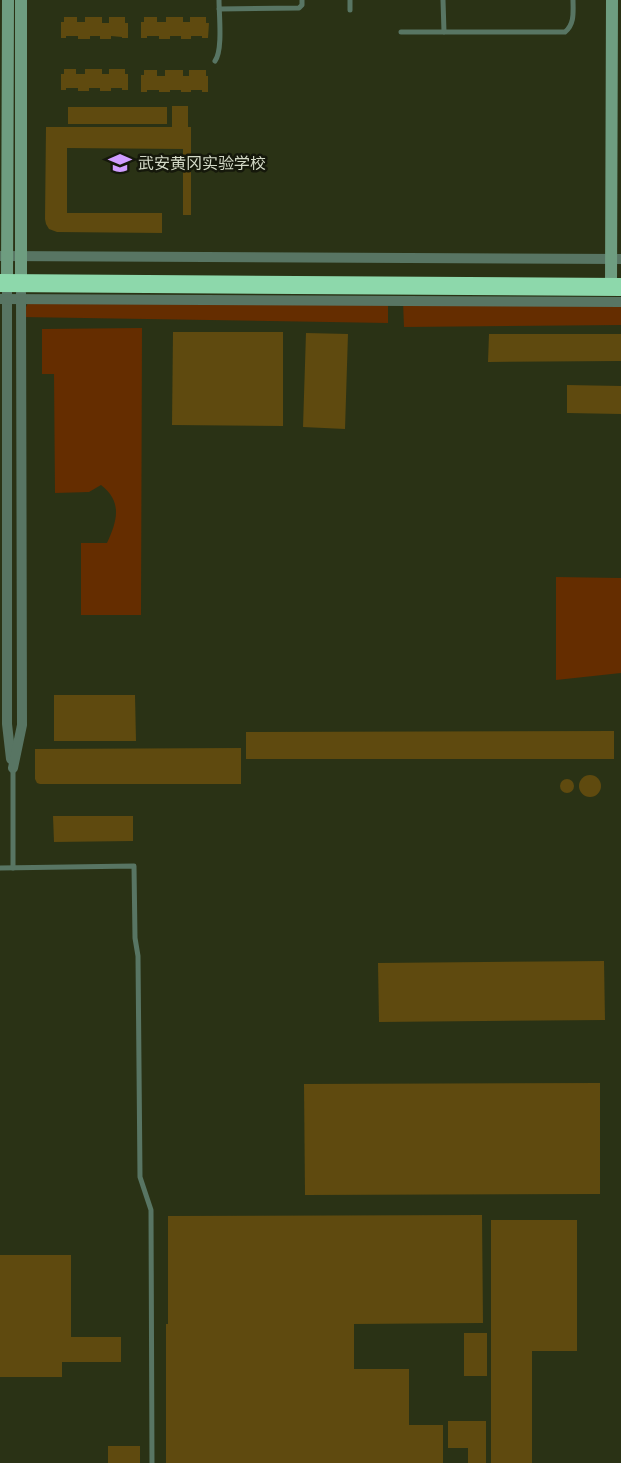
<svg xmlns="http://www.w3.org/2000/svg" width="621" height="1463" font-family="'Noto Sans','Noto Sans SC',sans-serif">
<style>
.green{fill:#652d00}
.building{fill:#5f4a0f}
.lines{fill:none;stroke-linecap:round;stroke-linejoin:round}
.lane{stroke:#587563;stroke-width:5}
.street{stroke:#587563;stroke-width:10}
.secondary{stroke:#6e9d80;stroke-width:12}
.highway{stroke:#8dd8ab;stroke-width:18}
.labels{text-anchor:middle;stroke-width:5;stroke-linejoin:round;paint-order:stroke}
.poi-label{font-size:16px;fill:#d4dac8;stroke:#15180b;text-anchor:start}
</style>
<rect width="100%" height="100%" fill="#2a3215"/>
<g class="green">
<polygon points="30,299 388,301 388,323 21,317"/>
<polygon points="403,301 621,302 621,325 404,327"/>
<path d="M142,328L141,615H81V543H107C117,521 123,502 101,485L89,492L55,493L54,374H42V329Z"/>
<polygon points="556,577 621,578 621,673 556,680"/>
</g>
<g class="building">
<polygon points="64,17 77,17 77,22 85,22 85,17 102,17 102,23 109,23 109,17 125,17 125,23 128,23 128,38 122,38 122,37 111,36 111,39 100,39 100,36 90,36 90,39 78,39 78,36 66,36 66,38 61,38 61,22 64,22"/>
<polygon points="144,17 157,17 157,22 166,22 166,17 183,17 183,22 190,22 190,17 206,17 206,23 209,23 208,38 202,38 202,36 191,36 191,39 181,39 181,36 170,36 170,39 159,39 159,36 147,36 147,38 141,38 141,22 144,22"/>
<polygon points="64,69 76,69 76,74 85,74 85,69 102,69 102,74 109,74 109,69 125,69 125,74 128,74 128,90 122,90 122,88 111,88 111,91 100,91 100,88 89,88 89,91 78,91 78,88 66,88 66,90 61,90 61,74 64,74"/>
<polygon points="144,70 157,70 157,76 165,76 165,70 183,70 183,76 189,76 189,70 206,70 206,76 208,76 208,92 202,92 202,90 191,90 191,92 181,92 181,90 170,90 170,92 159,92 159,90 147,90 147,92 141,92 141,75 144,75"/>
<polygon points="172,106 188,106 188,127 191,127 191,215 183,215 183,149 67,148 67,213 162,213 162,233 57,232 49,229 46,224 45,219 46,127 172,127"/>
<rect x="68" y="107" width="99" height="17"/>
<polygon points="173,332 283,332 283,426 172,425"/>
<polygon points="306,333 348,334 345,429 303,427"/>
<polygon points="489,334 621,334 621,361 488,362"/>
<polygon points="567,385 621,386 621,414 567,413"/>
<polygon points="54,695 135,695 136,741 54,741"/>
<polygon points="614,731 614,759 246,759 246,732"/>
<polygon points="241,748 241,784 40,784 37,783 35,779 35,749"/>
<circle cx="590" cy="786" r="11"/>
<circle cx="567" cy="786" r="7"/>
<polygon points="53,816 133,816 133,841 54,842"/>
<polygon points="604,961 605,1020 379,1022 378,963"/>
<polygon points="600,1083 600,1194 305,1195 304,1084"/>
<polygon points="482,1215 483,1323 354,1324 354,1369 409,1369 409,1425 443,1425 443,1463 166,1463 166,1324 168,1324 168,1216"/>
<polygon points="491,1220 577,1220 577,1351 532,1351 532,1463 491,1463"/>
<polygon points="0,1255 71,1255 71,1337 121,1337 121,1362 62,1362 62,1377 0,1377"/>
<rect x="464" y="1333" width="23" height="43"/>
<polygon points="448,1421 486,1421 486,1463 468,1463 468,1448 448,1448"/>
<rect x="108" y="1446" width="32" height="17"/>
</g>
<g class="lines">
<g class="lane">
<polyline points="350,0 350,10"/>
<polyline points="443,0 444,32"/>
<polyline points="219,9 299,8 302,5 302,0"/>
<path d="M401,32H565C575,24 573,11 573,0"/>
<path d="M215,61C223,50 219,15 219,0"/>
<polyline points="13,768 13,868"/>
<polyline points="0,868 134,866 135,938 138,956 140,1177 151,1210 152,1463"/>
</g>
<g class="street">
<polyline points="0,256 621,259"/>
<polyline points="7,292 7,724 11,759"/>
<polyline points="0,299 621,302"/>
<polyline points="13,768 22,725 21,293"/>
</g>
<g class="secondary">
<polyline points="7,283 8,0"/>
<polyline points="21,283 21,0"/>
<polyline points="611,287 612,0"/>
</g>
<polyline class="highway" points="0,283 621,287"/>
</g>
<defs>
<g id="school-bare" transform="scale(1.8)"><path d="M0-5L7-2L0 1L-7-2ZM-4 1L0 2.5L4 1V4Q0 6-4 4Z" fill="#d09dff" stroke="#15180b" stroke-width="2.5" paint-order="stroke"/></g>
</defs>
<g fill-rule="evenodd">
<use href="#school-bare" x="120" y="163"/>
</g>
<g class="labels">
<g class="poi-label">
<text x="138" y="169">武安黄冈实验学校</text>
</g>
</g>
</svg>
